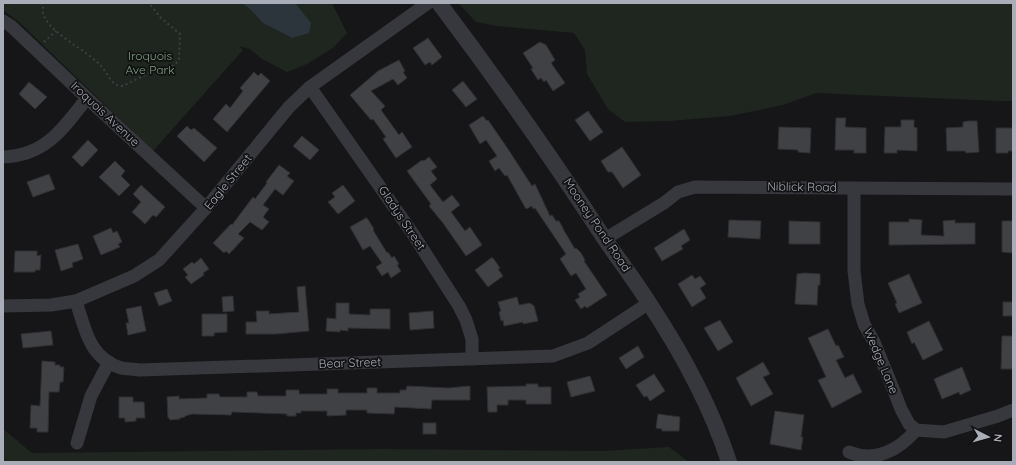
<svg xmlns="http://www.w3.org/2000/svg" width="1016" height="465" font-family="Quicksand,sans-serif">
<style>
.green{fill:#1e261f}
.water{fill:#2c353c}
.building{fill:#404145;stroke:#303034}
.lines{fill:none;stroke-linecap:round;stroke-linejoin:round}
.path{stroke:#3d3f44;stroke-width:2;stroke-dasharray:2 3;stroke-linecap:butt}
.minor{stroke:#37383d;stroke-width:13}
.tertiary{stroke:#37383d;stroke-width:16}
.labels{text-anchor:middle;stroke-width:3.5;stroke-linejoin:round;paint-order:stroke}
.park-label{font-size:12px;fill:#7fa381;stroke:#111113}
.street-label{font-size:12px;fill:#a8adb8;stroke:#111113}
</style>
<rect width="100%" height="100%" fill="#161618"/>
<g class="green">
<polygon points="3,3 332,3 347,33 333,48 307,64 287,72 262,59 250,49 239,46 243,50 153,151 19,22 3,10"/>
<polygon points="458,3 1013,3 1013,101 998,101 816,93 783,105 730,116 669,121 625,122 608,109 587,74 585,50 574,33 497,26 476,22"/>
<polygon points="3,429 32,453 381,449 603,451 669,447 689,462 3,462"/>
</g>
<polygon class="water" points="242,3 295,3 311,23 309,33 292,38 279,31 263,23 250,9"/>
<g class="building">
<polygon points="428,38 442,57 432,65 430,62 425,65 413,48"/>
<polygon points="540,42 546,45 555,60 551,63 565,83 553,91 546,80 544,82 541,78 538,80 531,69 533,68 523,53"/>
<polygon points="399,60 405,71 403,72 407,78 398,85 393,79 371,91 385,106 381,110 399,135 402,132 412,147 396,158 383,139 386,137 373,119 371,120 350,95 378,71"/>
<polygon points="254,72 258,76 261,73 270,81 227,132 213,119 226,104 230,108 243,91 240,88"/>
<polygon points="463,81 477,99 466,107 452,90"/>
<polygon points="29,82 47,97 35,109 19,94"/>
<polygon points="588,111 603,132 590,141 575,120"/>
<polygon points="483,116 487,121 488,120 508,149 532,186 535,184 550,216 552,215 556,221 559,221 563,228 563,229 575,249 576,248 581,253 585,260 584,261 607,295 587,308 585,306 581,309 575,300 580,297 578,294 586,289 576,273 571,276 564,265 560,259 566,254 535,208 533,209 532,206 526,209 507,175 505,176 499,168 495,171 489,161 497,156 486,140 480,144 469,125"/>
<polygon points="836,118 846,118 845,127 866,128 866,153 854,153 854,150 835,150"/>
<polygon points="901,120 914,120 914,127 917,128 917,151 897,150 897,153 884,153 885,127 901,127"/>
<polygon points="968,121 977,121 979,152 966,153 965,151 947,151 946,128 963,127 963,122"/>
<polygon points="187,126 191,130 194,128 217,148 204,162 177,136"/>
<polygon points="779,127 811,128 810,153 798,152 798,150 778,149"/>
<polygon points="996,128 1013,128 1013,151 1008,151 1008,153 996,153"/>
<polygon points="302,136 319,150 310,160 293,146"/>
<polygon points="88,140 98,150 82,167 72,157"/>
<polygon points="622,147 641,175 623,188 612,172 608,172 601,161"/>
<polygon points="429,157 437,167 431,171 437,179 430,185 443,202 452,195 460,205 451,212 465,231 470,227 482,245 466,256 443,223 429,206 431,204 407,171 422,160 424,161"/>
<polygon points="115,161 125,171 121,176 130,185 119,196 99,177"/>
<polygon points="279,165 290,173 287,176 294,181 283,195 275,189 263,205 269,209 263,217 269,222 262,230 250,222 238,234 244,238 229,254 226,251 224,253 213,243 231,224 232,225 253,197 255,199 267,183 266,182"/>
<polygon points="49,174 55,189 33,197 27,182"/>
<polygon points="141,185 165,207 156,217 153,215 145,224 132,212 141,202 133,194"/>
<polygon points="343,185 355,201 338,214 328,202 335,197 332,193"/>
<polygon points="366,218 367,218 374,229 373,230 387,253 388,252 392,258 394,256 399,264 397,265 401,271 391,278 388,272 382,276 376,267 382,263 370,246 363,250 350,227"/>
<polygon points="909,219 922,220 921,235 944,236 943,221 955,220 955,223 975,223 975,244 889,245 889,222 909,222"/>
<polygon points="729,220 761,221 760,239 728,237"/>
<polygon points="789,221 820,222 820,244 789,244"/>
<polygon points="1002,221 1013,221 1013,253 1002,252"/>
<polygon points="111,228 113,233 117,231 122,242 118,244 120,247 101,255 93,236"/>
<polygon points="684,229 690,240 681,246 683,249 662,261 654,248"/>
<polygon points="78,244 83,259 72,263 73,267 61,271 55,250"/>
<polygon points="15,251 37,251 37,256 41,255 40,270 35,270 35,272 14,272"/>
<polygon points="201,258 209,269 203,273 204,275 191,284 185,277 188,275 183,269 192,262 194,264"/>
<polygon points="491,258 493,258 500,268 498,269 503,276 488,287 475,270"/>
<polygon points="805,273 820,274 820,285 818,285 817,305 795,304 797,274"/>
<polygon points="909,274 922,303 899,313 895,304 897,303 888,283"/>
<polygon points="692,275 695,279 700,276 706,284 700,288 706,298 692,307 678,284"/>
<polygon points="305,286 309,331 276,334 246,334 246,322 257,322 256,311 269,311 269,314 299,312 297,287"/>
<polygon points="167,289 172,301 159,306 154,293"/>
<polygon points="233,296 234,311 223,312 222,297"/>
<polygon points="517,297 519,305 530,303 534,306 538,321 523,324 523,322 504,326 503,320 501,321 499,312 501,311 498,302"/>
<rect x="1003" y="302" width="10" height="14"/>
<polygon points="336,303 349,303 349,314 370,315 370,309 390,309 390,329 348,328 348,331 340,330 340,332 326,331 327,318 336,319"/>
<polygon points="141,306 146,331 128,335 126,323 129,323 126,309"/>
<polygon points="433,311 434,328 410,330 409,313"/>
<polygon points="202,314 227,314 227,332 214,333 214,336 202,336"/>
<polygon points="720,320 733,342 718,351 704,328"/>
<polygon points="929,321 943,350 923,360 914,342 912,344 907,332"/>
<polygon points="828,329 836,346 838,345 844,357 836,360 845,378 853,374 862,392 832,408 818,380 826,377 808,338"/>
<polygon points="51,331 53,345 23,348 21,334"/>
<polygon points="1002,336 1013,336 1013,369 1001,369"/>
<polygon points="638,346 644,357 626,369 619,358"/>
<polygon points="42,361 55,362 55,365 60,365 60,367 64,367 63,382 60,382 59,392 49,392 48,432 37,432 37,428 30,428 31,405 40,406"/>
<polygon points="763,362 770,374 763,377 773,394 751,406 736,378"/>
<polygon points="962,367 971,390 960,395 959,392 942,399 934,379"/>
<polygon points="654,374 665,391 650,401 647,396 644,397 636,385"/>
<polygon points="590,376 595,391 571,397 567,382"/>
<polygon points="526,384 538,384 538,387 551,387 551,404 526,404 526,400 508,400 508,405 497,405 497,412 488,412 487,387 526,386"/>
<polygon points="407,386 448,388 470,386 470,400 432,400 431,409 395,407 394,414 367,413 367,410 346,410 346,415 327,416 327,411 301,411 301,413 296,413 296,416 287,416 287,414 232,412 231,415 192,414 185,416 185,417 180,418 180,419 170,420 169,418 168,418 167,397 179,396 179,399 207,398 207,394 219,394 220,397 247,397 247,392 257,392 258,396 286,396 286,390 299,390 299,394 327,394 327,389 338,389 338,393 367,393 367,388 377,388 377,393 400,393 400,390 406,390"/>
<polygon points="119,397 133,397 133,402 144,402 145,418 136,418 136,421 125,422 125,418 119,418"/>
<polygon points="775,411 804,415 801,437 803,437 801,450 770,444"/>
<polygon points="658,414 680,417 679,431 662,431 662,429 656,428"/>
<rect x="423" y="423" width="13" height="11"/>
</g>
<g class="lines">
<g class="path">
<path d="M41,3L43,4C43,8 42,13 44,16C52,35 87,50 102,67C108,74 112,87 123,86L153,71L175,65L179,59L180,34L160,17L149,3"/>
<polyline points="44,42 56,31"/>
</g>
<g class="minor">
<polyline points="3,21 11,26 87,98 206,208"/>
<polyline points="310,87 413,234 459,306 466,320 472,339 472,359"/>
<path d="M3,157C45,156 63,129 87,98"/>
<polyline points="854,188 854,271 858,304 864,324 874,342 894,391 901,409 909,424 916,430 944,432 998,416 1013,410"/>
<polyline points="605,239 664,203 678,192 695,187 1013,189"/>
<path d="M76,301C85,329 89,358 121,368C127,369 134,369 140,370L553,356L588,343L649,303"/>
<polyline points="3,306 51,305 76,301 134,276 159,260 206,208 289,107 310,87 428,3"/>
<polyline points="77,443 91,396 109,362"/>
<path d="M849,452C875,463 899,450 916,430"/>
</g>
<path class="tertiary" d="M439,3C497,80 552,158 604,238C619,260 635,281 649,303C682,353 711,406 729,462"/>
</g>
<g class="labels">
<g class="park-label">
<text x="150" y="60">Iroquois<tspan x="150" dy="14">Ave Park</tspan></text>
</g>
<g class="street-label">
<text transform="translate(105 114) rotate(43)" y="4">Iroquois Avenue</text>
<text transform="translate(228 182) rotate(-51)" y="4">Eagle Street</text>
<text transform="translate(802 187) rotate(1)" y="4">Niblick Road</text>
<text transform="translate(402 218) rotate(56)" y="4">Gladys Street</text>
<text transform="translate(597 225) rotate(56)" y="4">Mooney Pond Road</text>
<text transform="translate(881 361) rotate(67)" y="4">Wedge Lane</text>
<text transform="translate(350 363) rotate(-2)" y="4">Bear Street</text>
</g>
</g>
<rect width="1016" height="465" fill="none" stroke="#a8adb8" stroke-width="8"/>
<g transform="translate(988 437) rotate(96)" stroke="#111113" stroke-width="3" paint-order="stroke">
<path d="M0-3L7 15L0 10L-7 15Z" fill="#a8adb8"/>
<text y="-6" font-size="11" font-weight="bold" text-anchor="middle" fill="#a8adb8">N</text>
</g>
</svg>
